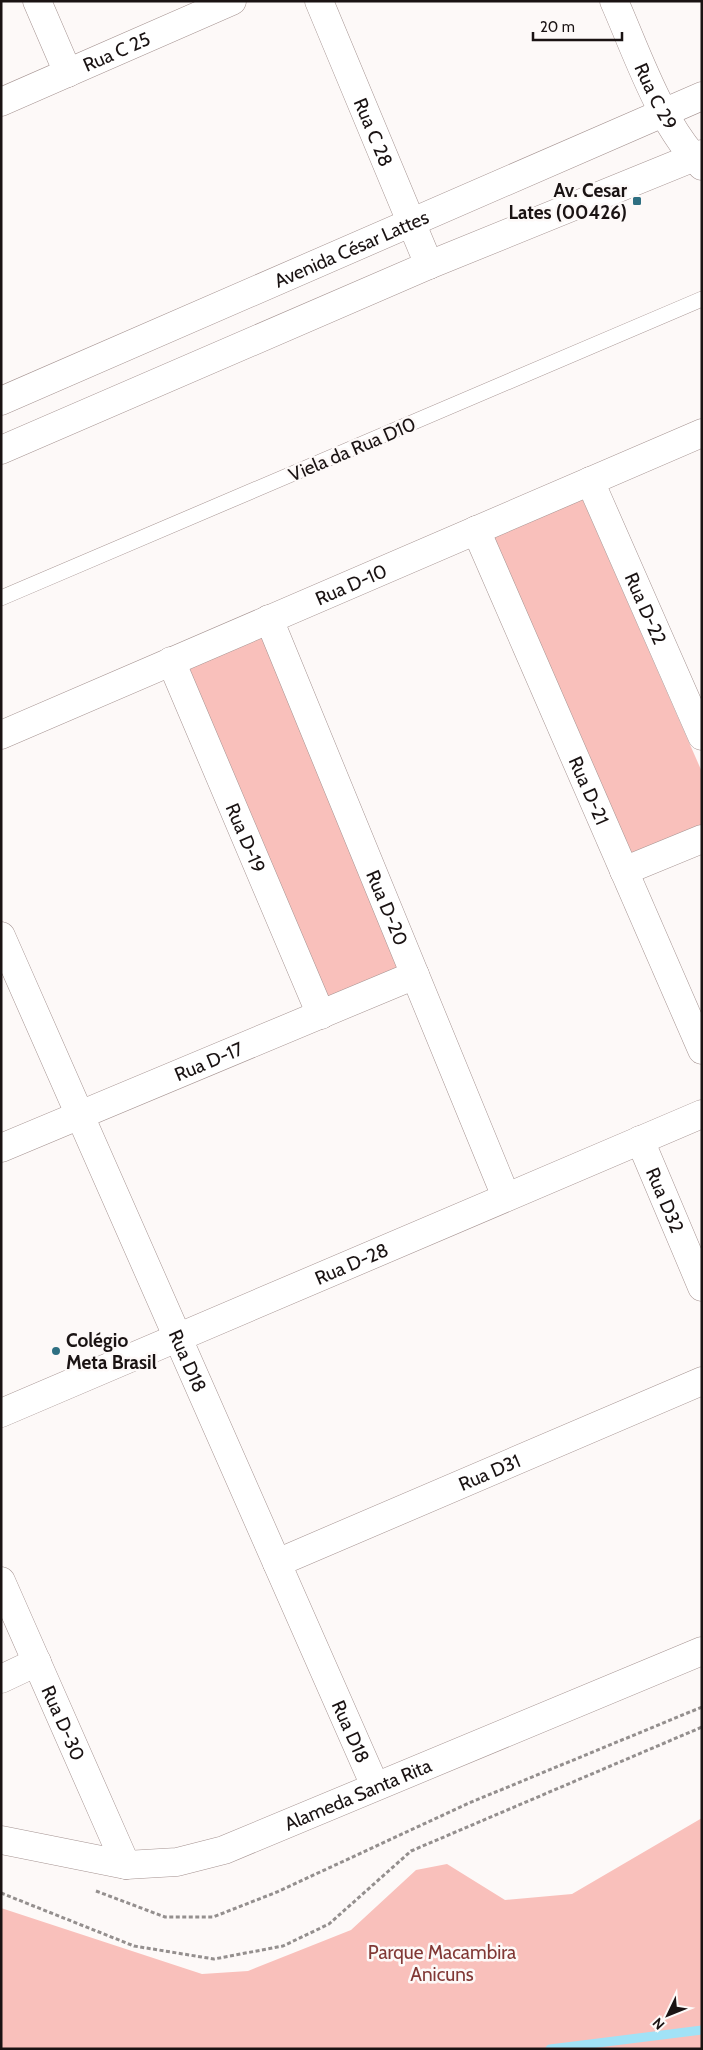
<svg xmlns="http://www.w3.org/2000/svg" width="703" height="2050" font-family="Cabin,sans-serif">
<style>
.green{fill:#f9c0bb}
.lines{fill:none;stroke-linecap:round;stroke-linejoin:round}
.stream{stroke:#a1e2f6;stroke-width:9}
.service-casing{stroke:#a59391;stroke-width:16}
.minor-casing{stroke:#a59391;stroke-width:29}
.primary-casing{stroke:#a59391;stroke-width:29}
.path{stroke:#948f8e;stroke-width:3;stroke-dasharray:4 2.5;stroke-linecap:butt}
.service{stroke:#fff;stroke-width:15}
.minor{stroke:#fff;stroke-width:28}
.primary{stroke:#fff;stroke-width:28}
.poi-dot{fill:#2e6f82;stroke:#fdf9f8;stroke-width:2}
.labels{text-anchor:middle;stroke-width:5;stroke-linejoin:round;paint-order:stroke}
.street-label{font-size:19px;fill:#1a1313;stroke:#fdf9f8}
.poi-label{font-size:19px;font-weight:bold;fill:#1a1313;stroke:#fdf9f8;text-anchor:end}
.park-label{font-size:19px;fill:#813835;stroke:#fdf9f8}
</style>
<rect width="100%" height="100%" fill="#fdf9f8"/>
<g class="green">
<polygon points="582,498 702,772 702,827 628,860 488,536"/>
<polygon points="267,628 406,971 322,1006 180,665"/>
<polygon points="702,1818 702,2049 1,2049 1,1908 202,1974 248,1971 351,1930 416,1870 447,1864 505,1900 572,1894"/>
</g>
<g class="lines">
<polyline class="stream" points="550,2049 702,2030"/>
<g class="service-casing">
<polyline id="service" points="1,598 702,299"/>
</g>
<g class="minor-casing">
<g id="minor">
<polyline points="37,1 68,73"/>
<path id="s1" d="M319,1L429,265"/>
<path id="s2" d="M614,1C637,53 661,126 702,166"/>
<path id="s3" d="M1,102L232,1"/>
<path id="s4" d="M590,481L702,736"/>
<path id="s5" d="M476,530L702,1050"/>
<path id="s6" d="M269,619L506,1197"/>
<path id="s7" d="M171,661L321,1015"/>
<path id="s8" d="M1,735L702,433"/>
<polyline points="624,871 702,839"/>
<path id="s9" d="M1,936L375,1786"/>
<path id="s10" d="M640,1140L702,1287"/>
<path id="s11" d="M1,1148L415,975"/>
<path id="s12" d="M1,1413L702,1114"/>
<path id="s13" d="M277,1563L702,1381"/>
<path id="s14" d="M1,1581L126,1865"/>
<polyline points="1,1679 37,1662"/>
<path id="s15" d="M1,1840L126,1865L177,1862L224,1850L702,1651"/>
</g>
</g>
<g class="primary-casing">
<g id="primary">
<path id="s16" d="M1,401L702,96"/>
<polyline points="1,450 429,265 702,154"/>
</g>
</g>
<g class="path">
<polyline points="96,1891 165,1917 213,1917 277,1892 469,1803 702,1707"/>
<polyline points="1,1893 134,1946 214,1959 283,1946 329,1924 411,1851 702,1727"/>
</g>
<use href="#service" class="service"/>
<use href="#minor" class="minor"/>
<use href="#primary" class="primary"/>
</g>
<g class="poi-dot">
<rect x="632" y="196" width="10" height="10" rx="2.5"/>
<circle cx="56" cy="1351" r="5"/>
</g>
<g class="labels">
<g class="street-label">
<text dy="7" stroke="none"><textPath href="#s3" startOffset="126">Rua C 25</textPath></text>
<text dy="7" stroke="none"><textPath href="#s2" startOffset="104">Rua C 29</textPath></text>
<text dy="7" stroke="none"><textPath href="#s1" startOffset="142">Rua C 28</textPath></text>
<text dy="7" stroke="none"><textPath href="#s16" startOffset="382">Avenida César Lattes</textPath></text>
<text transform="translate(352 449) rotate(-23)" y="7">Viela da Rua D10</text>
<text dy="7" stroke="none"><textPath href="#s8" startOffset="381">Rua D-10</textPath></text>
<text dy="7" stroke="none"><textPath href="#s4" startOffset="139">Rua D-22</textPath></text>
<text dy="7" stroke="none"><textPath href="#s5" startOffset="284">Rua D-21</textPath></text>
<text dy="7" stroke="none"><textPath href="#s7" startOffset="192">Rua D-19</textPath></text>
<text dy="7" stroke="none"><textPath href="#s6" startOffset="312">Rua D-20</textPath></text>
<text dy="7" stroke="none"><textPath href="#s11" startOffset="225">Rua D-17</textPath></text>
<text dy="7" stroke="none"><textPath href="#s10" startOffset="65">Rua D32</textPath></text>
<text dy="7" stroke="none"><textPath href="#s12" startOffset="381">Rua D-28</textPath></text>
<text dy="7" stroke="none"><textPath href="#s9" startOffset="464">Rua D18</textPath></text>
<text dy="7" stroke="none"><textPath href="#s13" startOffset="231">Rua D31</textPath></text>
<text dy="7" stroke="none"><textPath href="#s14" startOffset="155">Rua D-30</textPath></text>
<text dy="7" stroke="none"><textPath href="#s9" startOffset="869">Rua D18</textPath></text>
<text dy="7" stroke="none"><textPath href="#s15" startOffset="372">Alameda Santa Rita</textPath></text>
</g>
<g class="poi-label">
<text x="627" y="197">Av. Cesar<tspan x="627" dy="22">Lates (00426)</tspan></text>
<text x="66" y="1347" text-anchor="start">Colégio<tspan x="66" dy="22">Meta Brasil</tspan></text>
</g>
<g class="park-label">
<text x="442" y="1959">Parque Macambira<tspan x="442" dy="22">Anicuns</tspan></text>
</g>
</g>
<rect width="703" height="2050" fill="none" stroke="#1a1313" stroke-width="5"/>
<g transform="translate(668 2015) rotate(227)" stroke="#fdf9f8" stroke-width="4" paint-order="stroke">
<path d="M0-4L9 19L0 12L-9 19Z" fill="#1a1313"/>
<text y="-8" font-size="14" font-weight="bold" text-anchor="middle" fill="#1a1313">N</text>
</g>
<path d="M533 32v8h89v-8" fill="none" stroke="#1a1313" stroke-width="2.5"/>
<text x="540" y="32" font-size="15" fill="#1a1313" stroke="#fdf9f8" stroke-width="4" paint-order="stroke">20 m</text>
</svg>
